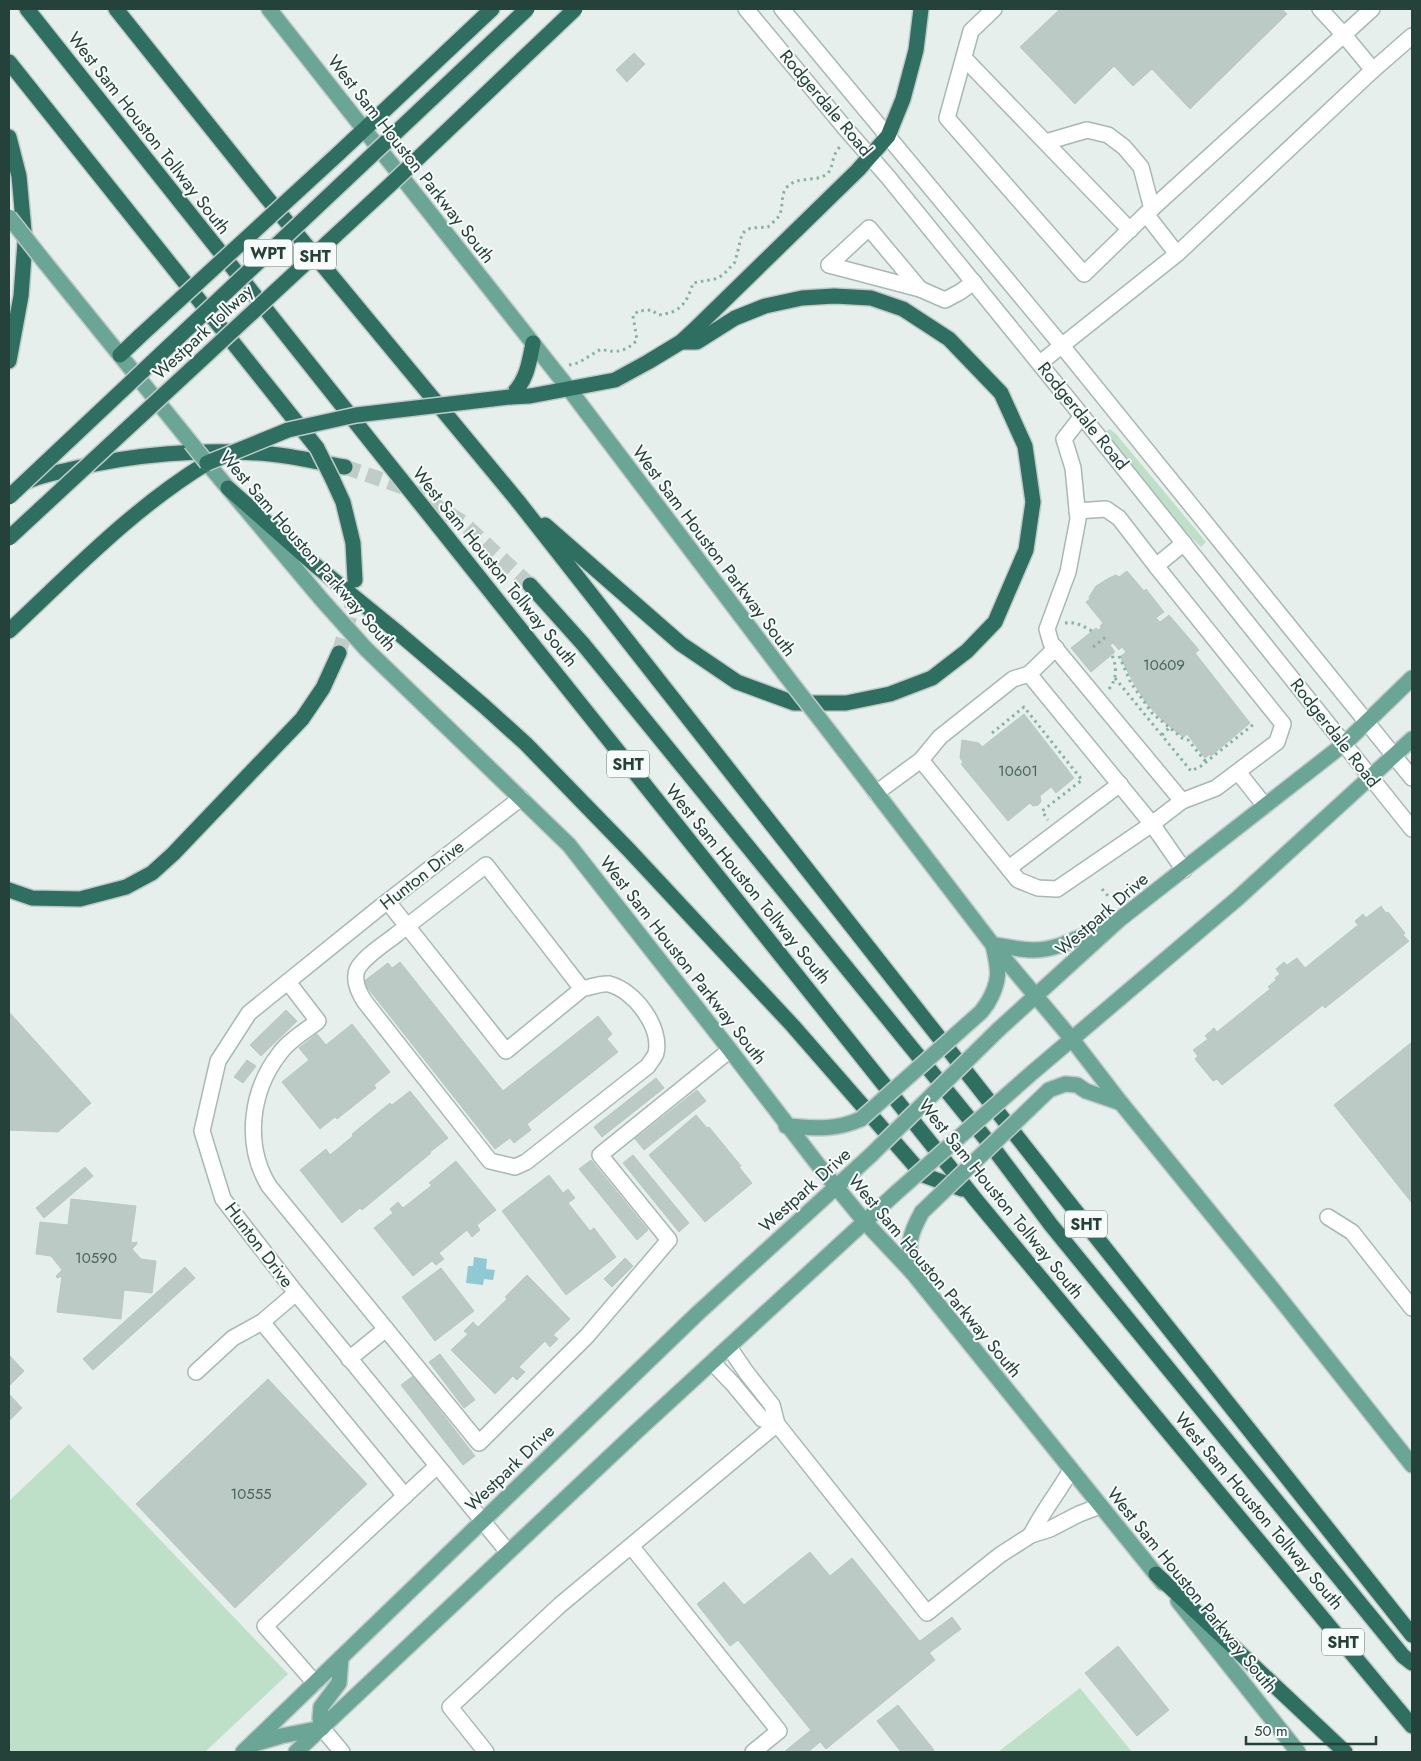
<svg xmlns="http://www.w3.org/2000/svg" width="1421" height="1761" font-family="Jost,sans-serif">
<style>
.green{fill:#bfe0c8}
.water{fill:#8ec9d4}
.building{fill:#bbcac4;stroke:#b8c9c2}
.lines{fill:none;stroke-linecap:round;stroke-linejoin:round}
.highway-tunnel{stroke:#bfccc8;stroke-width:15;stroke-dasharray:15 8;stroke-linecap:butt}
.minor-casing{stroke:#a8b8b2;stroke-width:18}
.major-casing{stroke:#c2cac8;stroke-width:18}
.highway-casing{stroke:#c2cac8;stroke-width:18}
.path{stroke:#86b3a5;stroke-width:3;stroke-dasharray:2.5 4;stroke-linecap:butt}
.minor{stroke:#fff;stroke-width:15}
.major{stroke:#6aa596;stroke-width:15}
.highway{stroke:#2f6f62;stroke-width:15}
.major-bridge-casing{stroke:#c2cac8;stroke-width:18;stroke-linecap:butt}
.highway-bridge-casing{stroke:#c2cac8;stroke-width:18;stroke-linecap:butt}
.major-bridge{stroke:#6aa596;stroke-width:15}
.highway-bridge{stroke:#2f6f62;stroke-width:15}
.labels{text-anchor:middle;stroke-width:4;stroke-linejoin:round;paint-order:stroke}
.number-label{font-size:15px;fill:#4a645c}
.shield{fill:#f7fbf9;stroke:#637a73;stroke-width:1}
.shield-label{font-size:16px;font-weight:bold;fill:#24423a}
.street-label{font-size:18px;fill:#24423a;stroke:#f7fbf9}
</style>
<rect width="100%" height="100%" fill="#e6efeb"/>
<g class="green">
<polygon points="1110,429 1116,434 1206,542 1201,547 1175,521 1107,438 1105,432"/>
<polygon points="69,1444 288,1674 205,1752 9,1752 9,1501"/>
<polygon points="1080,1688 1132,1752 998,1752"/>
</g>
<polygon class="water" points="474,1257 487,1259 486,1269 495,1270 493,1280 484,1279 483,1285 466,1283 468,1266 473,1266"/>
<g class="building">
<polygon points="1060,9 1282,9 1287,14 1190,109 1152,69 1133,86 1114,66 1075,104 1020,47"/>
<polygon points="634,53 645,64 627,82 616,70"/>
<polygon points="1127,571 1144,591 1146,589 1164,612 1156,618 1160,622 1169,615 1199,650 1195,653 1250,723 1211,756 1210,754 1205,758 1187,734 1184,737 1179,734 1163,721 1147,704 1136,687 1122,661 1121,656 1126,652 1122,647 1119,650 1107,636 1100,626 1103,623 1086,602 1090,599 1089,597 1096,586 1109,578 1116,575 1119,577"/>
<polygon points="1096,628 1098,630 1101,628 1113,643 1110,645 1115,652 1091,672 1071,648"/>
<polygon points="1024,714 1074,778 1056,793 1051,787 1040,796 1041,802 1038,805 1033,806 1030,803 1008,821 961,764 963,762 960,758 962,740 979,743 982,747"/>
<polygon points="1381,906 1386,913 1388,912 1405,933 1403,935 1409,941 1325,1008 1323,1005 1222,1085 1217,1079 1213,1081 1195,1059 1198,1056 1193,1050 1208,1039 1205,1036 1214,1028 1217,1032 1270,989 1268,987 1276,980 1275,978 1280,974 1276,969 1284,962 1287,965 1297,958 1305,968 1358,925 1355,921 1363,914 1366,918"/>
<polygon points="400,962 503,1091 598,1016 612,1034 607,1039 618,1052 527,1124 531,1130 514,1143 510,1138 495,1149 363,982 388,963 392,968"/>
<polygon points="286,1010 297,1021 261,1056 250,1045"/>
<polygon points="9,1012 91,1103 58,1132 9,1130"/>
<polygon points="352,1024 390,1072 374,1085 376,1088 337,1119 335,1117 320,1129 282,1082 309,1060 299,1048 317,1034 326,1045"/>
<polygon points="1412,1042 1412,1203 1334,1105"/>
<polygon points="247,1060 256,1066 243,1083 234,1077"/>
<polygon points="656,1078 664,1088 602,1137 594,1127"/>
<polygon points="697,1090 706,1101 644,1150 635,1139"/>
<polygon points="410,1091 448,1138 430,1152 431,1153 362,1210 360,1208 342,1223 300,1170 326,1149 330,1155 353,1136 352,1134 390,1103 392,1105"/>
<polygon points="696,1115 707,1128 709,1127 741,1166 739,1167 752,1183 705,1222 649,1155"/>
<polygon points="633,1155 689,1223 679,1232 623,1163"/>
<polygon points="591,1160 648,1230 637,1240 579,1169"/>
<polygon points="456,1161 496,1210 477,1225 480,1230 472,1237 467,1230 439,1253 444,1259 436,1265 432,1261 413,1276 374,1228 393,1213 390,1209 398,1202 403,1208 432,1185 429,1183"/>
<polygon points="85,1167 93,1176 44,1218 36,1208"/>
<polygon points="549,1175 563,1193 568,1189 575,1198 568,1203 590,1231 594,1228 616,1257 566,1295 502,1211"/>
<polygon points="71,1199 136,1206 131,1241 132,1243 137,1242 137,1244 132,1249 141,1259 156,1261 152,1293 124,1290 121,1319 57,1312 62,1276 57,1278 56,1276 62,1270 51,1256 36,1254 40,1222 68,1225"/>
<polygon points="625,1258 633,1266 612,1287 604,1279"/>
<polygon points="185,1267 195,1278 93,1370 83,1359"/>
<polygon points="441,1268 474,1311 435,1341 402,1297"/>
<polygon points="527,1275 570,1319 553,1335 558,1339 550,1347 545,1341 519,1367 525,1372 517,1380 513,1376 495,1394 451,1350 468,1334 464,1331 473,1322 478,1327 507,1299 505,1297"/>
<polygon points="440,1354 475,1400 464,1408 429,1362"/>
<polygon points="9,1355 24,1371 9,1386"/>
<polygon points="413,1376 475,1456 463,1465 401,1385"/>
<polygon points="268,1379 367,1484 235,1608 136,1504"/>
<polygon points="9,1394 22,1408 9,1421"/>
<polygon points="810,1552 830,1576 852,1558 935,1660 826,1749 738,1640 730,1646 697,1604 724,1582 744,1605"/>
<polygon points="952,1617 961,1629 929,1653 920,1641"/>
<polygon points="1118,1646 1169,1710 1137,1736 1085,1673"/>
<polygon points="898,1705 934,1750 931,1752 901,1752 877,1721"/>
<polygon points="811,1730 820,1742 808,1752 784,1752"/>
</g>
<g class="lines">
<g class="highway-tunnel">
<polyline points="345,467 409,489 462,522 530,585"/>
<polyline points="339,653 351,612 355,584"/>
</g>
<g class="minor-casing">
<g id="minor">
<polyline points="746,9 845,128 888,177 1082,416 1412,829"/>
<polyline points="782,9 1063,347 1412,778"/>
<polyline points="994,9 971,31 947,118 1084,274 1146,214 1177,254 1040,363"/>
<polyline points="1320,9 1344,35 1373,70 1412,36"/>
<polyline points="964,58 1130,230"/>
<polyline points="1046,142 1087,130 1108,135 1124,147 1141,167 1152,209"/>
<polyline points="1146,214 1372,9"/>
<polyline points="1177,254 1373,70"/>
<polyline points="829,265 920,289 945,300 960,292 974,282"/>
<polyline points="829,265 869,228 920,289"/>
<polyline points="1082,416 1064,439 1073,468 1078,519 1068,572 1047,629 1051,643 1182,801 1216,788 1277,742 1283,724 1156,566 1184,543"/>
<polyline points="1077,511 1106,509 1119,518 1156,566"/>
<polyline points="1029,674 1056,648"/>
<polyline points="921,760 940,737 1013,679 1029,674 1152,824 1184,870"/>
<polyline points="1238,772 1265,806"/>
<polyline points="876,793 921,760 1018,880 1038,888 1057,889 1152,824 1182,801"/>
<polyline points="1009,868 1120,784"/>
<path d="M388,902L506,1051L582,989L486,865C456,888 427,911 397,934C386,943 363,957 357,970C353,981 359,993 365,1002L490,1161L515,1167L526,1162L648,1066C650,1062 655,1057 656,1053C662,1027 634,990 609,984C602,983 590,987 582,989"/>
<path d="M288,982L318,1021C306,1031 289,1040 280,1053C250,1091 244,1145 269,1186L479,1443L587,1336L669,1240L600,1155L730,1050"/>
<polyline points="1328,1217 1352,1232 1412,1308"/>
<polyline points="262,1322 405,1496"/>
<polyline points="729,1347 746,1372 772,1405 777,1424 927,1613 1000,1555 1031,1535 1050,1529 1079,1514 1100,1506"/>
<polyline points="349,1359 386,1329"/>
<polyline points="713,1363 733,1384 762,1419 777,1424"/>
<polyline points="196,1372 233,1338 262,1322 296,1293"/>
<path d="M1031,1535C1042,1512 1058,1493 1071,1470"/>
<polyline points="631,1546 779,1731 753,1752"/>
<polyline points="508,1552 296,1293 223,1199 202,1131 218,1061 249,1013 379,908 521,798"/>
<polyline points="315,1683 265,1626 437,1466"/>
<polyline points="322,1728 342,1752"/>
<polyline points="486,1752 450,1707 560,1605 777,1424"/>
</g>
</g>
<g class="major-casing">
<g id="major">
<polyline points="269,9 569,389 787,677"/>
<polyline points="43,260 191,443"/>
<polyline points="207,463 322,600 366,649 569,845 730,1050 819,1166 865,1222 912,1272 1163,1583"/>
<polyline points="829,731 993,945 1071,1038 1121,1103 1270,1286 1412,1465"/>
<path d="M987,1004C1001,981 999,970 993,945C1006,946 1019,950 1032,950C1058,951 1085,934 1109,924"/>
<polyline points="998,1030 1120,919 1344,744 1412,678"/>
<polyline points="1033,1072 1238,898 1412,739"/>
<polyline points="1049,1090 1065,1084 1077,1085 1086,1091 1121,1103"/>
<path d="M786,1126C814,1128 834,1131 861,1119"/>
<path d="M912,1272C908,1244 908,1237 922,1212"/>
<polyline points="1178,1601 1298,1752"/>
<polyline points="322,1728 320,1718 321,1707 339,1683 341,1658"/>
<polyline points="254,1744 281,1736 322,1728"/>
<polyline points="243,1752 698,1313 871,1155"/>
<polyline points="296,1752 636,1432 897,1192"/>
</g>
</g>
<g class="highway-casing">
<g id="highway">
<polyline points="27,9 376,448 976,1200 1412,1726"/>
<polyline points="116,9 267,198 517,500 1062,1194 1412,1635"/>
<polyline points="9,62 317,448"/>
<polyline points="9,137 19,176 25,242 21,296 9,361"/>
<polyline points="338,154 492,9"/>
<polyline points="120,355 140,336"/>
<polyline points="510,397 530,396 615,380 648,362 681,342 695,329 858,170 888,136 903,99 916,50 921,9"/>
<path d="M510,397C526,382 529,365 533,343"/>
<polyline points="332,478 343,502 353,543 355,580"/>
<path d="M24,483C38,476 53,473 68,470C132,454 204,448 270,454C295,456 320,463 345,467"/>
<polyline points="228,488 315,565 396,631 484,706 526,744 629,850 793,1026 923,1175 962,1189"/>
<polyline points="545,525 681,644 737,682 794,703 846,703 890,694 932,678 967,651 995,622 1026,550 1033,502 1025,446 1001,393 949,339 903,309 871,298 834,296 802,298 765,306 735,318 697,342 681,342"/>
<polyline points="530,585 583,644 994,1149 1051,1225 1403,1656 1412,1663"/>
<path d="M9,631C72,572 133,508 207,463"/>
<polyline points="9,890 32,898 80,899 126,887 152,873 173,854 302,719 323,688 339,653"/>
<polyline points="1156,1574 1345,1752"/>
</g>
</g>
<g class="path">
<path d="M569,365L578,363L601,349C616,354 627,351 637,340L633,316L638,311L652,310L658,315C680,313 687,303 693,283L715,279L723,275L735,262L742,234L746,230L751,228L768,227C771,224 776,220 779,216C784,207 780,194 787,187C799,175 815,183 827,174C834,168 831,155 840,147"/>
<path d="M1065,623C1075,621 1083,626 1092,631"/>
<polyline points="1093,647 1107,636"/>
<polyline points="1119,656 1131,683 1152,713 1182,738 1188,740 1206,762"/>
<polyline points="1115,678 1191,771 1201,766 1254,724"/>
<path d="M1109,689C1117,679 1117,667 1112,655"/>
<polyline points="992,733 1024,707 1082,780 1042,811 1048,820"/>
<polyline points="1162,735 1169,728"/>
<polyline points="1102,889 1109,897"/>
</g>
<use href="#minor" class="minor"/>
<use href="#major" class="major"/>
<use href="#highway" class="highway"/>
<g class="major-bridge-casing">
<g id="major-bridge">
<polyline points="9,217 43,260"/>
<polyline points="191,443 207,463"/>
<polyline points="787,677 829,731"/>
<polyline points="861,1119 981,1012 987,1004"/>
<polyline points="871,1155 998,1030"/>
<polyline points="897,1192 1033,1072"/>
<polyline points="922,1212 1049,1090"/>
</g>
</g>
<g class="highway-bridge-casing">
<g id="highway-bridge">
<polyline points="140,336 338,154"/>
<polyline points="317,448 332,478"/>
<polyline points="207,463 288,430 356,415 510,397"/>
<polyline points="9,497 527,9"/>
<polyline points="9,538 391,184 575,9"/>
</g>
</g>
<use href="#major-bridge" class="major-bridge"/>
<use href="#highway-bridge" class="highway-bridge"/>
</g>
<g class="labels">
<g class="number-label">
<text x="1164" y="670">10609</text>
<text x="1018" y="776">10601</text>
<text x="96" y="1263">10590</text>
<text x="251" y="1499">10555</text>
</g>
<g class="shield">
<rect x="244" y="239.5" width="48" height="27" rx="4"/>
<rect x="294" y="242.5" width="42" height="27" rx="4"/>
<rect x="607" y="750.5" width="42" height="27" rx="4"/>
<rect x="1065" y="1210.5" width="42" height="27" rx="4"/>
<rect x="1322" y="1628.5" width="42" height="27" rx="4"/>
</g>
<g class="shield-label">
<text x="268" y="259">WPT</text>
<text x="315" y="262">SHT</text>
<text x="628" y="770">SHT</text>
<text x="1086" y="1230">SHT</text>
<text x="1343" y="1648">SHT</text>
</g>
<g class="street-label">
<text transform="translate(826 103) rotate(50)" y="6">Rodgerdale Road</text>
<text transform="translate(149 133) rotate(52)" y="6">West Sam Houston Tollway South</text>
<text transform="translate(411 159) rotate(52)" y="6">West Sam Houston Parkway South</text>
<text transform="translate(203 332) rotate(-43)" y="6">Westpark Tollway</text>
<text transform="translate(1083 416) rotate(51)" y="6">Rodgerdale Road</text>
<text transform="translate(308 551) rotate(49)" y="6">West Sam Houston Parkway South</text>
<text transform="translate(714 551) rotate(53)" y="6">West Sam Houston Parkway South</text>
<text transform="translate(495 567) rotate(51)" y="6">West Sam Houston Tollway South</text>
<text transform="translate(1335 733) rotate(52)" y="6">Rodgerdale Road</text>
<text transform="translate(422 875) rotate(-38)" y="6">Hunton Drive</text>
<text transform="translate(748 884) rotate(51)" y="6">West Sam Houston Tollway South</text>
<text transform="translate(1102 914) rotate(-41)" y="6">Westpark Drive</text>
<text transform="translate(683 960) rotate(52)" y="6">West Sam Houston Parkway South</text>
<text transform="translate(805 1190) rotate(-42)" y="6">Westpark Drive</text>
<text transform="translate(1001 1199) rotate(51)" y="6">West Sam Houston Tollway South</text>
<text transform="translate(259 1245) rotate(53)" y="6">Hunton Drive</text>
<text transform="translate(935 1276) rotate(50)" y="6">West Sam Houston Parkway South</text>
<text transform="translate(510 1468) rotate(-44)" y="6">Westpark Drive</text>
<text transform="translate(1259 1511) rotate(50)" y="6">West Sam Houston Tollway South</text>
<text transform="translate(1192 1590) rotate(51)" y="6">West Sam Houston Parkway South</text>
</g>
</g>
<rect width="1421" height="1761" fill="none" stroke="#24423a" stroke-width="20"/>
<path d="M1246 1736v8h130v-8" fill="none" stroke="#24423a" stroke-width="2.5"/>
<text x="1254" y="1736" font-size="15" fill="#24423a" stroke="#f7fbf9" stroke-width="4" paint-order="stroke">50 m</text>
</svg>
